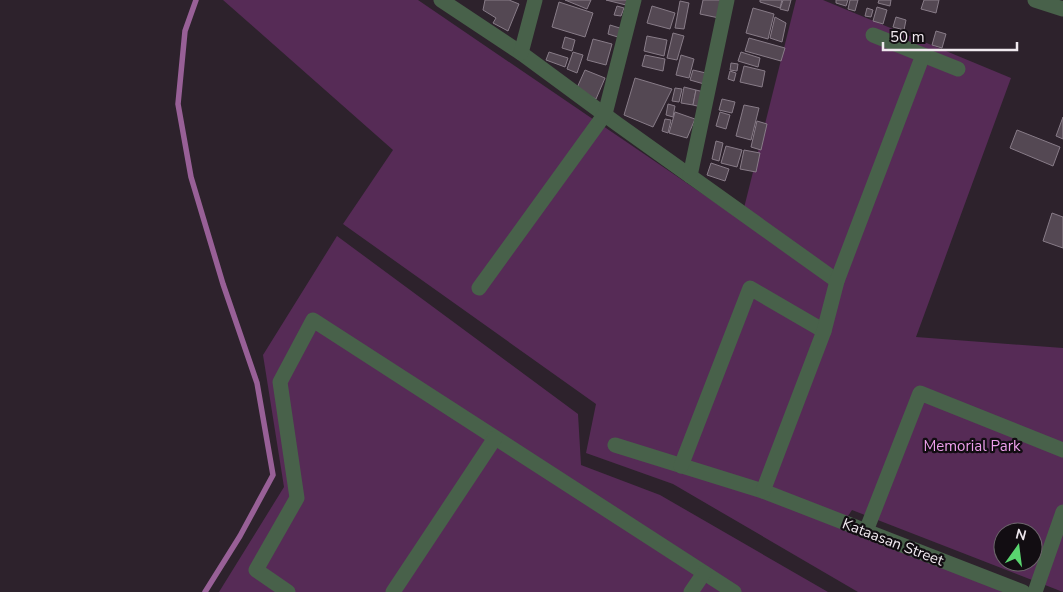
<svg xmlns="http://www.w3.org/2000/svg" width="1063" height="592" font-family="'Nunito Sans',sans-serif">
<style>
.green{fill:#562b56;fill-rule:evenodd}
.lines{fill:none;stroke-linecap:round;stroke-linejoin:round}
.stream{stroke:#986097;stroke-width:5.5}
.building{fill:#544853;stroke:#887c88}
.minor{stroke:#48614a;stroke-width:15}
.labels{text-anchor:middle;stroke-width:4.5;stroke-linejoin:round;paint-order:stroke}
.park-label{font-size:15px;fill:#ed9feb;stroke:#120d12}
.street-label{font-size:15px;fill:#f0e9ef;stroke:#120d12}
</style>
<rect width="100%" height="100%" fill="#2d222c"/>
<g class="green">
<path d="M223,0H418L741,220L796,0H823L1011,78L916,337L1063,348V592L852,510L848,516L1003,592H858L673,484L586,453L596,404L343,224L393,150ZM1003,532H1033V562H1003Z"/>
<polygon points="337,236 578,414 581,465 660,495 828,592 219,592 284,487 263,355"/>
</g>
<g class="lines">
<polyline class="stream" points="196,0 185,31 178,104 191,177 223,284 257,383 273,475 240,536 205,592"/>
</g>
<g class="building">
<polygon points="485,0 509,0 519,4 508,31 493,23 496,18 483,10"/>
<polygon points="565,0 591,0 587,9"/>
<polygon points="606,0 627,0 626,5"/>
<polygon points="703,0 723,0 719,18 700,14"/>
<polygon points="760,0 782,0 780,8 760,2"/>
<polygon points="783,0 791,0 788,11 780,9"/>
<polygon points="836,0 848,0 846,6 836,3"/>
<polygon points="850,0 858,0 855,11 848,9"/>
<polygon points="879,0 891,0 890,6 878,3"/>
<polygon points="924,0 939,0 936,13 921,9"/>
<polygon points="680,1 689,3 684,29 675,28"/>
<polygon points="559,2 593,13 585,37 552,27"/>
<polygon points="617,6 624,8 621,16 614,15"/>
<polygon points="652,6 675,13 670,29 647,23"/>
<polygon points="877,7 887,10 883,24 873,21"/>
<polygon points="753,8 774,14 768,39 746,33"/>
<polygon points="867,8 873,10 871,17 865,16"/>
<polygon points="775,17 786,23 782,42 770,38"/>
<polygon points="896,17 906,20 904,30 893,27"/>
<polygon points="610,25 623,29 621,38 608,34"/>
<polygon points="936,31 946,34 942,48 932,45"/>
<polygon points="673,33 684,36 677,60 667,58"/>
<polygon points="647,36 667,40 664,56 644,51"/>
<polygon points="565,37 575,40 572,51 562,48"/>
<polygon points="749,38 785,48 781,61 745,51"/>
<polygon points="593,39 612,44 606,65 587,60"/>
<polygon points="549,52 568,58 565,67 546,60"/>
<polygon points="573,52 583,55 577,73 567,69"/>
<polygon points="741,52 760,58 758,67 738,61"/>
<polygon points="645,55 665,59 663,71 642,66"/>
<polygon points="681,55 694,59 689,78 676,75"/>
<polygon points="731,63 738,64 737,71 730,70"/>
<polygon points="744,66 765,71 762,87 740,82"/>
<polygon points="585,70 605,78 596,99 576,90"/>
<polygon points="693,70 706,73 704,84 690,80"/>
<polygon points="730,71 736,73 734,81 728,79"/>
<polygon points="635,78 672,89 653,127 624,115"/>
<polygon points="684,87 696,90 693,105 681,103"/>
<polygon points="675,88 682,89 679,102 672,101"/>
<polygon points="696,90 704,92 701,107 693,105"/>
<polygon points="722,99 735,102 732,113 719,110"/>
<polygon points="668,104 675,106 673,117 666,115"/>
<polygon points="744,105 759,108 751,140 736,136"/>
<polygon points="675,112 695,119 687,138 669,133"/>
<polygon points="720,112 730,115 726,129 716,126"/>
<polygon points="1063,117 1063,139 1056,136"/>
<polygon points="665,119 671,120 668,133 662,131"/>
<polygon points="757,121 767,124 761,150 751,147"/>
<polygon points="1017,130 1060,147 1053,166 1010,148"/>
<polygon points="716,141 723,143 719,161 712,159"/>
<polygon points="726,146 742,150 737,167 721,163"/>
<polygon points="744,150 760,153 756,172 740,169"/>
<polygon points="711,163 729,169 725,181 707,175"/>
<polygon points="1052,213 1063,217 1063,248 1043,241"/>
</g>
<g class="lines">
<g class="minor">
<polyline points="441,0 521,53 616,123 837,281"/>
<polyline points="1035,0 1063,9"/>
<polyline points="873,35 958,69"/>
<polyline points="521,53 535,0"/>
<polyline points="690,176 727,0"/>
<polyline points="479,288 605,114 634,0"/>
<polyline points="615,445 763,491 1023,592"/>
<polyline points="681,466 750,288 824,331"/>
<polyline points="763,491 824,331 837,281 923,55"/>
<polyline points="866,531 920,393 1063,450"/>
<polyline points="288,592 256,570 297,498 280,382 313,320 734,592"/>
<polyline points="393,592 495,438"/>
<polyline points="691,592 704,573"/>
<polyline points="1035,592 1063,512"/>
</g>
</g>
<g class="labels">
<g class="park-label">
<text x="972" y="451">Memorial Park</text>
</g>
<g class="street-label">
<text transform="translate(893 542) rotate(21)" y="5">Kataasan Street</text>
</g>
</g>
<g transform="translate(1018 547) rotate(14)"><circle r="24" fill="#120d12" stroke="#6b656a"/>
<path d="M0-4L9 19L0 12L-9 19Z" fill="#59d56f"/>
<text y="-8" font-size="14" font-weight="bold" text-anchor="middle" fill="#f0e9ef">N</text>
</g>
<path d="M883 42v8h134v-8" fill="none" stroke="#f0e9ef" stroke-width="2.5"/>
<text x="890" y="42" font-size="15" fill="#f0e9ef" stroke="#120d12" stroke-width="4" paint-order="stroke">50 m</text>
</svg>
